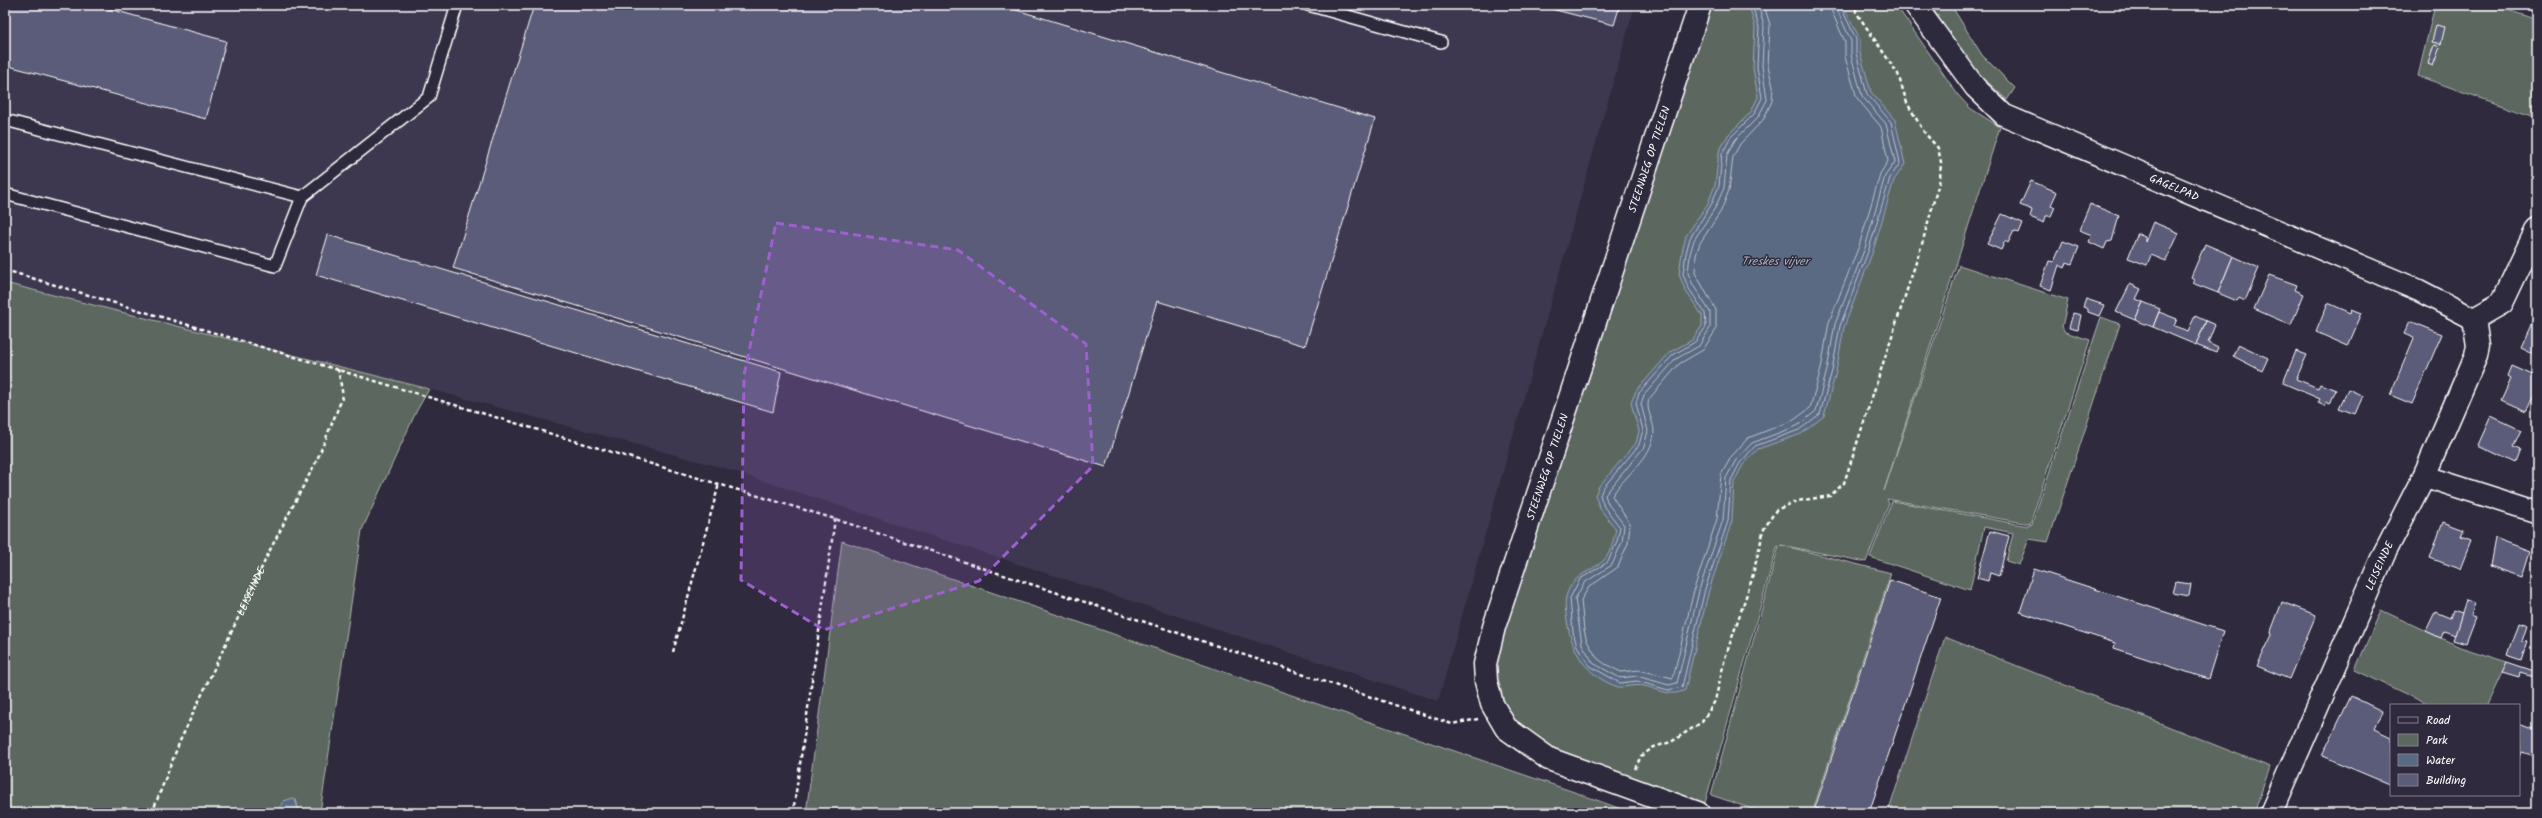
<svg xmlns="http://www.w3.org/2000/svg" width="2542" height="818" font-family="Kalam,sans-serif">
<style>
.built{fill:#3c394f}
.green{fill:#5b685e;stroke:#adb4ae}
.water{fill:#5a6a82;stroke:#9ca6b4}
.lines{fill:none;stroke-linecap:round;stroke-linejoin:round}
.shore{stroke:#bdc3cd;stroke-width:1}
.building{fill:#5a5c79;stroke:#fff}
.lane-casing{stroke:#fff;stroke-width:14}
.street-casing{stroke:#fff;stroke-width:24}
.secondary-casing{stroke:#fff;stroke-width:25}
.path{stroke:#fff;stroke-width:2.5;stroke-dasharray:4 3;stroke-linecap:butt}
.lane{stroke:#2f2a3d;stroke-width:11}
.street{stroke:#2f2a3d;stroke-width:21}
.secondary{stroke:#2f2a3d;stroke-width:22}
.marked{fill:#9c61cf;fill-opacity:0.2;stroke:#9c61cf;stroke-width:3;stroke-dasharray:8 5;stroke-linejoin:round}
.labels{text-anchor:middle;stroke-width:3;stroke-linejoin:round;paint-order:stroke}
.street-label{font-size:11px;fill:#fff;stroke:#2f2a3d}
.water-label{font-size:12px;font-style:italic;fill:#acb4c0;stroke:#2f2a3d}
</style>
<rect width="100%" height="100%" fill="#2f2a3d"/>
<filter id="ink" filterUnits="userSpaceOnUse"><feTurbulence type="fractalNoise" baseFrequency=".025" numOctaves="2"/><feDisplacementMap in="SourceGraphic" scale="8" xChannelSelector="R" yChannelSelector="G"/><feConvolveMatrix kernelMatrix="1 2 1 2 8 2 1 2 1" color-interpolation-filters="sRGB"/></filter>
<g filter="url(#ink)">
<polygon class="built" points="5,5 1635,5 1438,701 724,468 429,389 5,283"/>
<g class="green">
<polygon points="1710,5 1896,5 1958,95 1970,108 2000,127 1884,491 1959,265 2068,300 2062,327 2065,332 2090,340 2030,524 1887,499 1889,503 1866,562 1781,545 1891,573 1812,813 1764,813 1711,795 1779,546 1777,547 1703,810 1583,768 1497,734 1480,702 1480,679 1493,632 1588,381"/>
<polygon points="1930,5 1951,5 1982,55 2015,88 2007,100 1974,69"/>
<polygon points="2435,5 2494,5 2537,20 2537,118 2418,76"/>
<polygon points="5,283 429,389 416,412 362,530 320,813 299,813 296,799 284,801 277,813 5,813"/>
<polygon points="2101,317 2120,324 2048,542 2029,539 2019,565 2006,561 2013,533 1984,527 1970,590 1870,557 1892,501 2028,526 2032,524"/>
<polygon points="842,541 1580,794 1632,813 806,813"/>
<polygon points="2381,610 2460,647 2507,662 2487,705 2429,705 2355,670"/>
<polygon points="1945,637 2270,767 2254,813 1888,813"/>
</g>
<g class="water">
<path d="M1749,5H1843L1860,39V53L1871,92L1895,120L1905,164L1894,180L1873,251L1844,327L1836,372L1824,416L1801,434L1758,449L1743,465L1734,482L1732,521L1709,590L1685,690C1669,698 1660,689 1644,686C1635,684 1623,688 1618,687C1586,676 1572,652 1567,621C1566,614 1564,604 1566,597C1572,574 1590,573 1604,560C1611,554 1614,537 1616,529L1600,509L1595,495L1599,486L1636,443L1639,431L1631,403L1636,391L1670,352L1692,340L1702,326V315L1685,290L1679,274L1682,252L1686,236L1708,203L1715,185L1719,152L1728,135L1751,112L1758,97L1753,68L1755,27Z"/>
<polygon points="293,798 295,799 299,813 277,813 284,801"/>
</g>
<g class="lines">
<g class="shore">
<polyline points="1752,5 1759,27 1757,67 1762,98 1754,114 1731,137 1722,154 1719,186 1711,205 1690,238 1686,253 1683,274 1688,287 1705,313 1706,327 1695,342 1673,355 1639,393 1636,403 1643,430 1639,445 1603,488 1600,495 1604,507 1620,527 1617,541 1608,562 1580,579 1570,598 1573,632 1577,646 1590,666 1620,683 1637,681 1668,690 1682,687 1705,589 1728,521 1731,480 1740,463 1755,446 1799,430 1820,414 1832,371 1840,326 1869,249 1890,178 1900,163 1891,122 1867,94 1856,53 1856,39 1840,5"/>
<polyline points="1758,5 1764,26 1762,66 1767,100 1758,117 1735,140 1727,155 1724,188 1715,208 1694,240 1690,254 1688,273 1693,285 1710,312 1710,328 1699,346 1676,359 1644,395 1641,404 1648,431 1644,447 1605,495 1608,504 1624,525 1622,542 1612,565 1584,583 1575,599 1582,644 1593,663 1620,678 1637,676 1669,685 1677,683 1700,587 1723,520 1726,478 1736,460 1752,443 1797,426 1816,411 1827,370 1835,324 1865,248 1885,176 1895,162 1886,124 1862,96 1851,55 1851,41 1835,5"/>
<path d="M1764,5L1770,25L1768,66L1773,87L1772,101L1763,120L1740,144L1733,157L1729,190L1721,211L1700,243L1696,255L1695,273L1716,310V330L1703,350L1679,364L1649,399C1645,410 1654,420 1654,432C1652,460 1625,474 1612,496L1630,524L1628,543L1618,567L1589,587L1581,600L1584,630L1587,641L1597,658L1605,664L1621,672L1639,670L1673,678L1695,586L1717,519L1721,475L1731,457L1748,438L1794,420L1810,408L1821,369L1829,322L1859,246L1880,174L1888,161L1881,127L1857,98L1845,57V42L1829,5"/>
</g>
</g>
<g class="building">
<polygon points="5,5 95,5 226,41 206,119 5,65"/>
<polygon points="534,5 1000,5 1375,119 1305,346 1157,301 1106,467 453,268"/>
<polygon points="1536,5 1620,5 1614,25"/>
<polygon points="2436,25 2445,27 2441,44 2432,42"/>
<polygon points="2434,45 2440,47 2433,66 2428,64"/>
<polygon points="2031,181 2057,192 2051,205 2055,207 2051,216 2046,216 2044,223 2030,217 2032,210 2020,205"/>
<polygon points="2090,204 2119,216 2112,241 2107,242 2104,249 2089,242 2092,235 2079,230"/>
<polygon points="2002,214 2023,223 2019,233 2014,231 2008,243 2005,241 2001,250 1987,244"/>
<polygon points="2153,222 2179,233 2166,261 2151,255 2147,265 2128,258 2138,233 2145,236 2145,242"/>
<polygon points="328,235 781,372 773,412 316,275"/>
<polygon points="2063,241 2079,247 2072,264 2067,262 2065,268 2059,265 2051,290 2040,286 2049,261 2054,262"/>
<polygon points="2205,244 2233,256 2218,293 2192,283 2194,279 2191,277"/>
<polygon points="2233,256 2259,268 2245,301 2239,298 2237,301 2218,293"/>
<polygon points="2269,275 2297,285 2295,290 2304,294 2291,325 2254,309"/>
<polygon points="2130,284 2141,289 2136,299 2143,302 2135,320 2116,312"/>
<polygon points="2086,299 2104,305 2099,316 2088,312 2088,309 2083,307"/>
<polygon points="2143,302 2160,309 2153,327 2135,320"/>
<polygon points="2328,303 2351,313 2352,309 2362,313 2348,346 2316,332"/>
<polygon points="2159,312 2177,319 2174,326 2188,331 2195,316 2206,321 2196,345 2153,327"/>
<polygon points="2073,313 2081,315 2078,330 2069,328"/>
<polygon points="2535,316 2537,317 2537,355 2521,347"/>
<polygon points="2206,321 2215,325 2208,343 2218,348 2216,353 2196,345"/>
<polygon points="2410,321 2442,334 2412,404 2390,395 2414,338 2404,334"/>
<polygon points="2238,344 2268,358 2262,371 2233,356"/>
<polygon points="2296,351 2307,355 2296,379 2318,388 2320,384 2336,390 2330,404 2326,402 2325,406 2318,403 2320,399 2283,383"/>
<polygon points="2512,366 2537,377 2537,392 2526,411 2501,400 2511,378 2508,376"/>
<polygon points="2348,389 2363,396 2355,414 2339,408"/>
<polygon points="2491,416 2521,430 2513,447 2520,450 2515,463 2478,445"/>
<polygon points="2443,522 2464,530 2461,537 2471,541 2460,569 2430,558"/>
<polygon points="1990,531 2009,536 1999,576 1990,573 1988,581 1977,578"/>
<polygon points="2495,538 2530,551 2522,577 2490,566"/>
<polygon points="2034,569 2223,631 2208,679 2114,648 2115,643 2020,612"/>
<polygon points="1890,580 1941,597 1869,813 1831,813 1815,808"/>
<polygon points="2176,582 2191,584 2189,596 2173,593"/>
<polygon points="2466,600 2475,603 2471,616 2476,618 2466,644 2453,640"/>
<polygon points="2282,602 2316,615 2289,679 2257,666 2272,635 2271,631"/>
<polygon points="2453,610 2462,613 2455,635 2444,631 2441,638 2426,631 2435,612 2450,618"/>
<polygon points="2518,623 2527,626 2522,641 2528,642 2522,660 2507,655"/>
<polygon points="2507,662 2537,672 2537,677 2520,672 2519,677 2502,672"/>
<polygon points="2351,696 2382,711 2374,729 2391,737 2391,785 2322,756"/>
<polygon points="2519,723 2537,730 2537,757 2521,752 2519,758"/>
</g>
<g class="lines">
<g class="lane-casing">
<g id="lane">
<polyline points="1308,5 1441,42"/>
<polyline points="5,120 302,197 429,97 457,5"/>
<polyline points="5,194 275,266 302,197"/>
</g>
</g>
<g class="street-casing">
<g id="street">
<path id="s2" d="M1915,5L1975,87L2004,115L2418,290L2474,319"/>
<polyline points="2424,476 2537,512"/>
</g>
</g>
<g class="secondary-casing">
<g id="secondary">
<path id="s3" d="M1698,813L1549,759L1506,728L1492,704L1486,681L1485,664L1494,627L1700,5"/>
<path id="s4" d="M2271,813L2384,554L2424,476L2476,356L2478,346L2474,319L2502,303L2537,229"/>
</g>
</g>
<g class="path">
<polyline points="5,270 835,519 1452,724 1478,719"/>
<polyline points="673,652 719,484"/>
<polyline points="1635,769 1641,756 1654,747 1671,742 1702,722 1715,701 1725,658 1751,582 1764,529 1776,510 1797,501 1830,496 1844,483 1922,244 1940,179 1941,162 1938,148 1924,132 1907,103 1898,74 1856,12 1856,5"/>
<path id="s1" d="M152,813L180,741L271,548L317,460L343,396L338,369"/>
<polyline points="793,813 835,519"/>
</g>
<use href="#lane" class="lane"/>
<use href="#street" class="street"/>
<use href="#secondary" class="secondary"/>
</g>
</g>
<path class="marked" d="M776,223L958,250L1086,344L1093,466L979,581L824,630L741,580L744,375Z"/>
<g class="labels">
<g class="street-label">
<text dy="4" stroke="none"><textPath href="#s3" startOffset="811">STEENWEG OP TIELEN</textPath></text>
<text dy="4" stroke="none"><textPath href="#s2" startOffset="327">GAGELPAD</textPath></text>
<text dy="4" stroke="none"><textPath href="#s3" startOffset="487">STEENWEG OP TIELEN</textPath></text>
<text dy="4" stroke="none"><textPath href="#s4" startOffset="270">LEISEINDE</textPath></text>
<text dy="4" stroke="none"><textPath href="#s1" startOffset="243">LEISEINDE</textPath></text>
</g>
<g class="water-label">
<text x="1775" y="265">Treskes vijver</text>
</g>
</g>
<rect width="2542" height="818" fill="none" stroke="#2f2a3d" stroke-width="20"/>
<rect x="10" y="10" width="2522" height="798" fill="none" stroke="#fff" stroke-width="1.5" filter="url(#ink)"/>
<rect x="2390" y="704" width="130" height="92" fill="#2f2a3d" stroke="#827f8b"/>
<rect x="2398" y="717" width="20" height="6" fill="#2f2a3d" stroke="#827f8b"/>
<text x="2426" y="724" font-size="12" fill="#ffffff">Road</text>
<rect x="2398" y="734" width="20" height="12" fill="#5b685e" stroke="#827f8b"/>
<text x="2426" y="744" font-size="12" fill="#ffffff">Park</text>
<rect x="2398" y="754" width="20" height="12" fill="#5a6a82" stroke="#827f8b"/>
<text x="2426" y="764" font-size="12" fill="#ffffff">Water</text>
<rect x="2398" y="774" width="20" height="12" fill="#5a5c79" stroke="#827f8b"/>
<text x="2426" y="784" font-size="12" fill="#ffffff">Building</text>
</svg>
